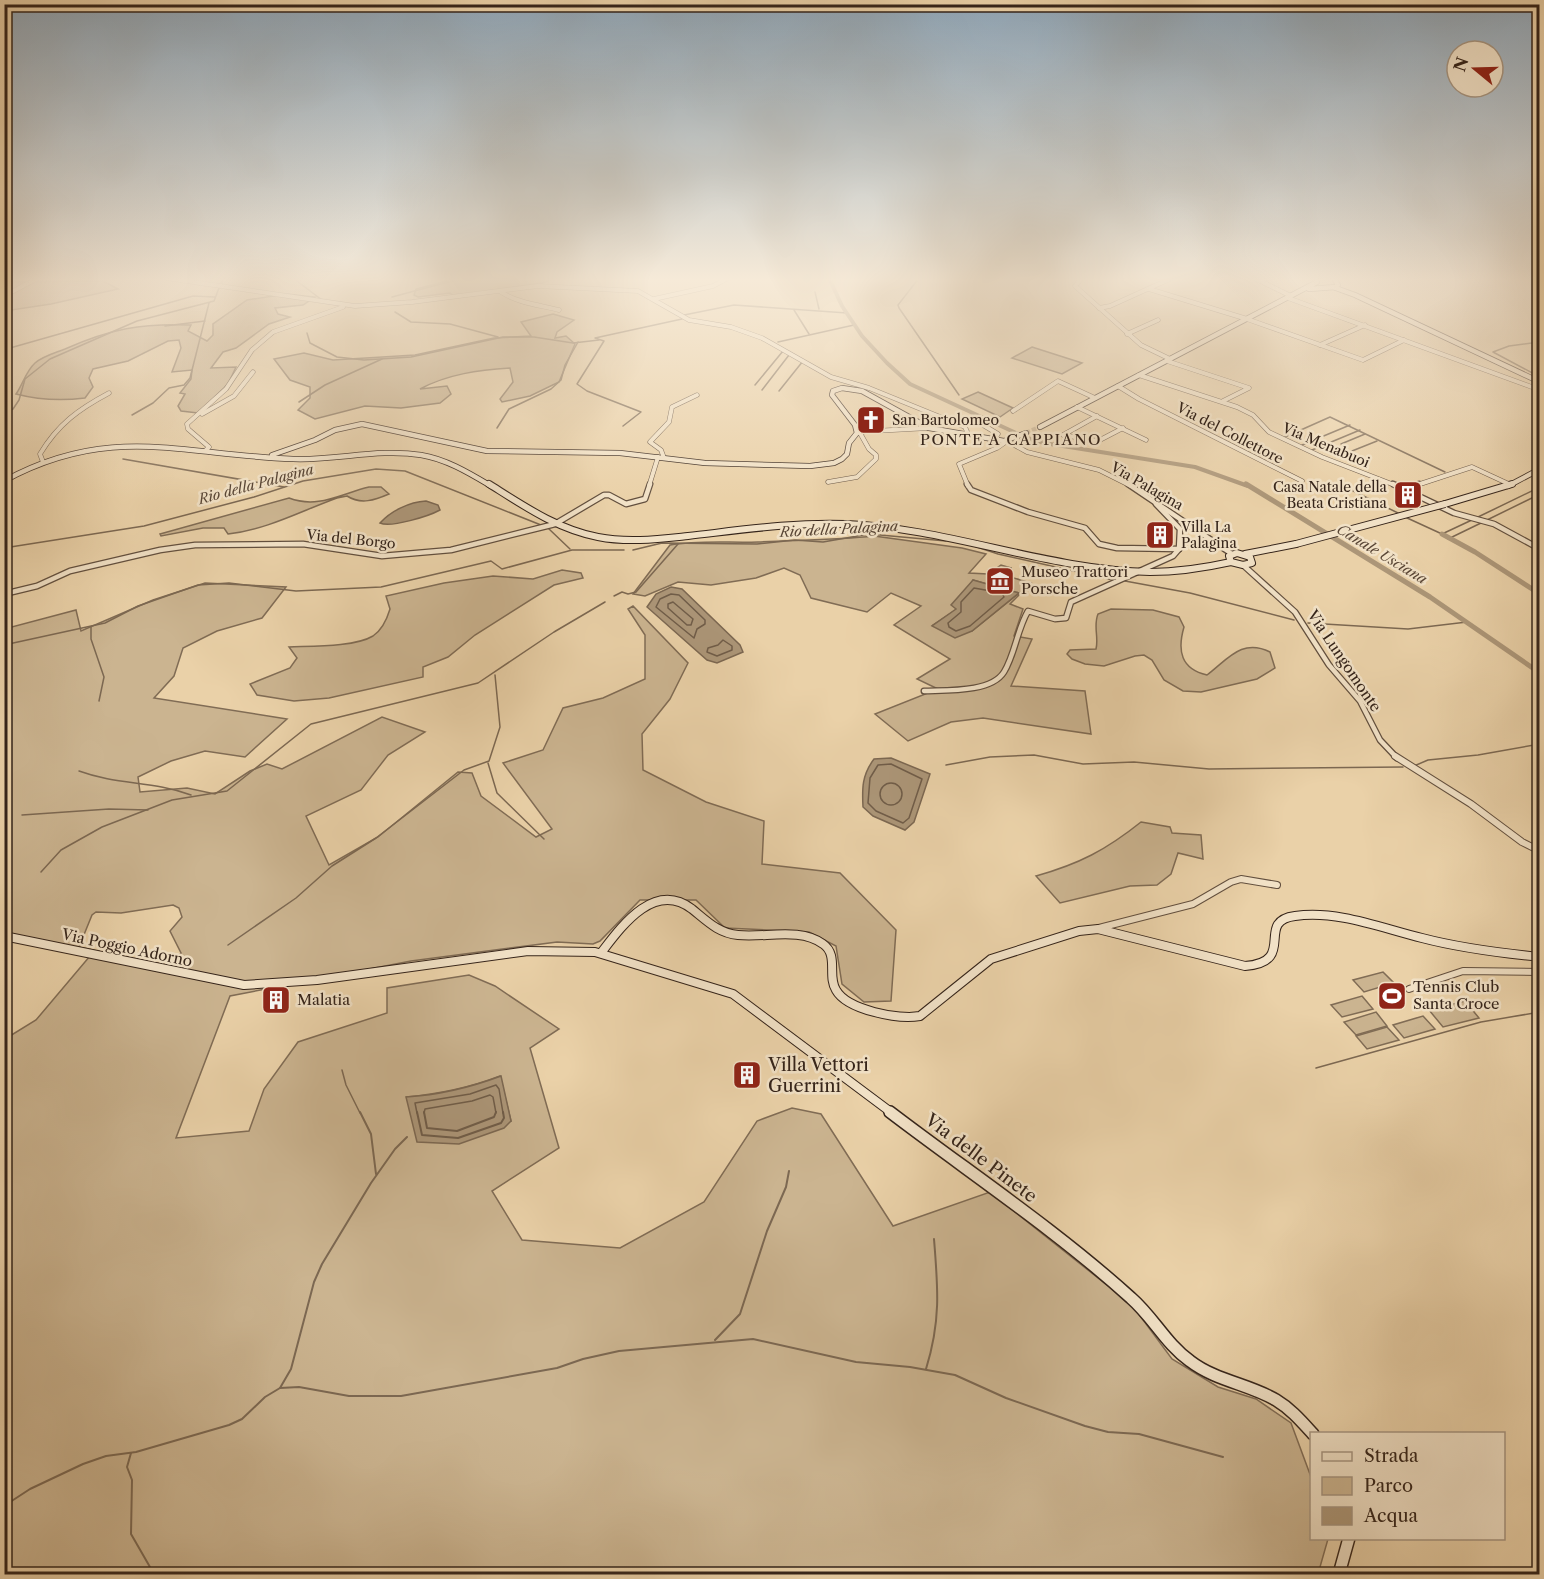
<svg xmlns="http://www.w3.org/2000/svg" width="1544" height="1579" font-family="'Libre Caslon Text',serif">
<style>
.green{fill:#cbb490;stroke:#806c55;stroke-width:1.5;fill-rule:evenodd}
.water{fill:#ac9678;stroke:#7c6852;stroke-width:1.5}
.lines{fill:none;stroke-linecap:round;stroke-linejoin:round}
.shore-far1{stroke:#705d49;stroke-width:1.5}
.shore{stroke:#705d49;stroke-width:2}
.stream-far1{stroke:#7c6852;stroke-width:1.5}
.stream{stroke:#7c6852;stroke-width:2}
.canal-far1{stroke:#ac9678;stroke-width:4}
.canal{stroke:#ac9678;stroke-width:5}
.secondary-tunnel{stroke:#c6ae8c;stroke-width:4.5;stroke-dasharray:4.5 2;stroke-linecap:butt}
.street-far2-casing{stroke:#624f3e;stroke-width:5}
.street-far1-casing{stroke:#624f3e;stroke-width:7}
.street-casing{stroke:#624f3e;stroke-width:8}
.secondary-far3-casing{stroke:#35241a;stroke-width:6}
.secondary-far2-casing{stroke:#35241a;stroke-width:8}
.secondary-far1-casing{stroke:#35241a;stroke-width:10}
.secondary-casing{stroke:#35241a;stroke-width:14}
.street-far2{stroke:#f1e1c6;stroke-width:4}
.street-far1{stroke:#f1e1c6;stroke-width:4.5}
.street{stroke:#f1e1c6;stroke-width:6}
.secondary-far3{stroke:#f1e1c6;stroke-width:4.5}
.secondary-far2{stroke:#f1e1c6;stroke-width:6}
.secondary-far1{stroke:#f1e1c6;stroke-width:8}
.secondary{stroke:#f1e1c6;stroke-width:11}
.secondary-bridge-casing{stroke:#35241a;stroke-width:8;stroke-linecap:butt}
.secondary-bridge{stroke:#f1e1c6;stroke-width:6}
.labels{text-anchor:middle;stroke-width:5;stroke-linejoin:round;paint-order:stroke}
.far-poi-label{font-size:14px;fill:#35241a;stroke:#f1e1c6;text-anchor:start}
.far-street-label{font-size:14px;fill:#35241a;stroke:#f1e1c6}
.far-water-label{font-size:14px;font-style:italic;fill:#594636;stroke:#f1e1c6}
.far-quarter-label{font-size:15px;letter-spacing:1.5px;fill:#35241a;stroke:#f1e1c6}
.poi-label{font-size:15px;fill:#35241a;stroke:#f1e1c6;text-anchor:start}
.street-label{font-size:15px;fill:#35241a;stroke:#f1e1c6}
.near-poi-label{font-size:18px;fill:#35241a;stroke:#f1e1c6;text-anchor:start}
.near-street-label{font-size:18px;fill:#35241a;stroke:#f1e1c6}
</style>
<rect width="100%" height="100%" fill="#ead1a8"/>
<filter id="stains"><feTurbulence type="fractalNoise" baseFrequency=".00333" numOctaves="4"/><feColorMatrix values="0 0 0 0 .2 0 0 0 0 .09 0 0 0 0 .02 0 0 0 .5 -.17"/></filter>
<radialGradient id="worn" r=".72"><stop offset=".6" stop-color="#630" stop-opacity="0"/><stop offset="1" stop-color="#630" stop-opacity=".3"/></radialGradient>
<g class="green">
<polygon points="5,278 18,278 12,282 103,281 118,289 51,304 5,311"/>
<polygon points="458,278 555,278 542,283 454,296 450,293 418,297 414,295 416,289"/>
<path d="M286,294L315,297L303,305L275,308L278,314L290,317L269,324L236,348L223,352L211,368L236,367L228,384L198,413L181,411L178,406L185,394L180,393L191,379L192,370L172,372L181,348L179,340L168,341L128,361L93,369L89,378L93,387L85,398C61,401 39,400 16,394C23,384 26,371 35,363C43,356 55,353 65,349C110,329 141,323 191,325L188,331L207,341L213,335V324L247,300Z"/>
<path d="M553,314L574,320L557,332L555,338L566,336L575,344L559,382L530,396L502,402L500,399L513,382L510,368C479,370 448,374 420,389L447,386L451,394L440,403L401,408L365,406L315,419L298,410L310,398V387L290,380L274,359L304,353L333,360L415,355L494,338L531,336L521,322Z"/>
<polygon points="1032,347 1082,363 1062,374 1012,358"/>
<polygon points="978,392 1013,408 1000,417 962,399"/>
<path d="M369,487H381L389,494C375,500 361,505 347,496L337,498C301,511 266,530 228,534L224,528H203L161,536L160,534L289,498C318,509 340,494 369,487Z"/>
<path d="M874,536L962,548L986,554L969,573L988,574L1001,565L1011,568L1007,576L1031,583L1010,604L1023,609L1014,636L1032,639L1011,686L1085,691L1091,734L983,718L951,722L908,741L875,714L938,689L917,679L950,659L894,625L921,606L891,593L867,612L811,598L800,575L784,568L756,578L711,585L678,582L645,596L633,594L670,545C700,540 729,543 758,542C797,540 835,540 874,536ZM973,580L1019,593L972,631L933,625L957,609Z"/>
<path d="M562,570L581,573L583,578L554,585L475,635L448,657L423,667V677L329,698L294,701L257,695L250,684L290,668L297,658L289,647C311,646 355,647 373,636C382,630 387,619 390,609L386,596L444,583L493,576L533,579Z"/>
<path d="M205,583L286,587L262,618L217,631L183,648L174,676L154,698L287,719L245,757L205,751L171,761L138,777L140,792L187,788L215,794L250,771L267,764L282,769L382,717L425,732L388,755L361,790L306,816L329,865L378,837L458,772L472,773L481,796L536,837L552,829L503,763L543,750L563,708L603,698L645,679V635L628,609L633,606L688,663L670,699L642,734L643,770L706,802L764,821L762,864L840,873L896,930L891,1001L864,1002L842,984L836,946L809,932L725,928L696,900H640L600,941L593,944L557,942L411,961L230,996L176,1138L249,1131L264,1089L298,1042L387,1013V988L469,975L495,986L559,1029L530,1048L559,1148L492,1191L522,1240L620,1248L704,1202L757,1121L792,1108L821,1114L893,1226L990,1192L1132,1305L1172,1359L1218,1387L1256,1399L1291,1423L1311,1477L1312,1538L1328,1539L1318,1574H5V1039L36,1020L90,956L5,940L4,629L76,610L81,631L153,600ZM173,905L179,908L182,917L170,931L181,953L170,967L79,947L92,915L96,912L121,913ZM500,1076L511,1121L406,1097C440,1094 469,1088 500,1076Z"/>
<path d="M1111,609L1153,610L1179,617L1184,627C1177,651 1181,669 1207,675C1228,659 1242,638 1270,652L1275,668L1257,679L1201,692L1183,691L1164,680L1152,660L1144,655L1135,656L1104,666L1085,664L1072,659L1067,654L1070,650L1096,649C1099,637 1093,626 1098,614Z"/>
<path d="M1141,822L1170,827L1172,833L1201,835L1203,859L1178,853L1171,874L1157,885L1130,886L1060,903L1036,876C1079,864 1106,850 1141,822Z"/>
<polygon points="1383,972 1394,983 1364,992 1353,980"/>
<polygon points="1362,996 1373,1009 1342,1017 1331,1005"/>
<polygon points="1465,1001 1479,1018 1443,1027 1429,1010"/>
<polygon points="1376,1012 1387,1026 1356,1035 1344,1022"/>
<polygon points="1423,1016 1435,1029 1404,1038 1393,1025"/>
<polygon points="1387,1027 1399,1040 1367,1049 1356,1036"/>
</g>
<g class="water">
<path d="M426,501L438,505L440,510C429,516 391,528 380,523C391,511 409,502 426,501Z"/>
<polygon points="973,580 1019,593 972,631 955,638 932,626 956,609 951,605"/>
<polygon points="671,587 682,589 740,645 743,652 717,663 707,660 647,607 656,594"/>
<path d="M891,758L930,774L914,822L905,830L873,816L863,807C862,788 862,775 874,759Z"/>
<path d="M501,1076L511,1121L504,1128L459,1144L417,1142L406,1097C440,1095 469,1088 501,1076Z"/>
</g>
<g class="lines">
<g class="shore-far1">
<polygon points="974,588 1002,593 1004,597 970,626 956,631 949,627 948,623 961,612 961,602"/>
<polygon points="671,594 679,595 705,620 705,624 697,629 694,638 656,607 660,599"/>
<polygon points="673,602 693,619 691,625 687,625 668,608 668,604"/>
<polygon points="723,640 732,646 732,650 717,656 707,652 708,648 718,645"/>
<polygon points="891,764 922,779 909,818 903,823 876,811 868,803 870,778 878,765"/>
<circle cx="891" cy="794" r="11"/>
<polyline points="417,1113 415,1103 470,1094 496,1085 499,1089 503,1113"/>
<polyline points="424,1113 425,1109 472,1101 490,1095 493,1097 496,1113"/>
</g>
<g class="shore">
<polyline points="417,1112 422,1135 458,1138 501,1123 504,1118 503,1112"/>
<polyline points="424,1112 427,1128 457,1131 494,1117 496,1112"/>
</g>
<g class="stream-far1">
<polyline points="293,278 322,300"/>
<polyline points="919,278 898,305 899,308 959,395"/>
<polyline points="222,284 223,278"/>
<polyline points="815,292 819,309"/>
<polyline points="392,297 463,278"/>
<polyline points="794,310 809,334"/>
<polyline points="395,312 411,322 450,324 498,337"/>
<polyline points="684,315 734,305 847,313"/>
<polyline points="165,326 205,321"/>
<polyline points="307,333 310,343 337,357 364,360 411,357 503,337 534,337 573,343 599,340"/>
<polyline points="778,342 854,325"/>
<polyline points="1540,342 1509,346 1493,352 1540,377"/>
<polyline points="10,348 193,296 215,297"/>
<polyline points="755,385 783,351"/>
<polyline points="762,390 789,355"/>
<polyline points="779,391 803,361"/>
<polyline points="299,402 325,385 382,359"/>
<polyline points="4,414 13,409 19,400 25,379 50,359 137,321 214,301 219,288"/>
<polyline points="132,415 153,403 169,388 184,385 190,378 209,303"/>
<polyline points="623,426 641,412 587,391 577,384 604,341 595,338 682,319"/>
<polyline points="497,428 509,409 551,389 561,380 565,365 578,342"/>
<polyline points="1285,437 1330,417 1445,472"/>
<polyline points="1341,444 1365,434"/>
<polyline points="1302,445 1350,425"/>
<polyline points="1312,450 1360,430"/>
<polyline points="1352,451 1377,441"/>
<polyline points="123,459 284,487"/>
<polyline points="1339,484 1398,513"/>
<polyline points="1405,517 1442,534 1474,519"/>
<polyline points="1478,517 1540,487"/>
<polyline points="1487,520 1540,494"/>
<polyline points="549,529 570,549"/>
<polyline points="1448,539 1481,523"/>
<polyline points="974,546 998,554 1113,580"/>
<polyline points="4,548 144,526 254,497 303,481 376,469 405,471 541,525"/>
<polyline points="633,550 662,543 757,544 795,540 823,542 869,534 946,541"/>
<polyline points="1125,581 1190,593 1294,620"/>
<polyline points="614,596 622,592 628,594 636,592 678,544"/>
<polyline points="1308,623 1408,629 1467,622"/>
<polyline points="91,627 91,639 104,677 99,701"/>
<polyline points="4,645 105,623 138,606 198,585 229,583 296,591 381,587 491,561 502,569 572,550 624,550"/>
<polyline points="488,763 497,793 544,839"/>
<polyline points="946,765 990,757 1034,755 1083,764 1134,762 1209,769 1403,767"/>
<polyline points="1414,766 1428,760 1478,755 1540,744"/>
<path d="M79,771C117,785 153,781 191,795"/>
<polyline points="22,815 109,809 148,810"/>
<polyline points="41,872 61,850 102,827 172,800 227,791 311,724 478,683 554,632 605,602"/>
<polyline points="228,945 296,898 332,866 376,838 464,770 489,761 500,727 495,675"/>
<polyline points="1316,1068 1481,1022 1540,1012"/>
<polyline points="342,1070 346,1085 360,1113"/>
</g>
<g class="stream">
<polyline points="360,1112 371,1134 376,1174"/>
<polyline points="715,1340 740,1314 767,1231 786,1187 789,1171"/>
<path d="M926,1369C941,1321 938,1288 934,1239"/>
<polyline points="280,1388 299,1387 349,1396 401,1396 557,1368 583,1359 619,1351 753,1339 856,1362 910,1367 955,1375 1006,1398 1085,1426 1108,1432 1139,1434 1223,1457"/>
<polyline points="131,1453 127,1467 132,1480 131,1534 154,1574"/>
<polyline points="4,1506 30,1489 83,1464 106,1456 136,1452 229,1425 242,1419 265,1397 280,1388 291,1369 314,1282 322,1264 371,1183 395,1149 407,1137"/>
</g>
<polyline class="canal-far1" points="829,278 842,306 862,336 887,363 910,384 1027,438 1044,443 1195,467 1248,486"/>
<g class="canal">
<polyline points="1246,484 1430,597 1540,673"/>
<polyline points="1442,534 1475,552 1540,594"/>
</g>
<polyline class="secondary-tunnel" points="1026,433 1040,427"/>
<g class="street-far2-casing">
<g id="street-far2">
<polyline points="166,278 355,306 412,302 538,286 638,291 689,320 731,327 762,338 831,377 869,388 965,427 969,436"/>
<polyline points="1082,278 1075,286 1141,345 1170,359"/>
<polyline points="1254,278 1291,296"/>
<polyline points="1149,289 1247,319 1363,360 1404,340"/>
<path d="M501,292C518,303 539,305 559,310"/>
<polyline points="4,296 38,278"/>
<polyline points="1288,298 1540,390"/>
<polyline points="654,299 713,286 728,278"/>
<polyline points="1099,308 1110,306 1172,278"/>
<polyline points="1127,334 1158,320"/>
<polyline points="1320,345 1365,325"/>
<polyline points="1167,361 1249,388 1223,401"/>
<polyline points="1139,375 1237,407 1253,415 1269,432 1322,457 1397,486"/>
<polyline points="1118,386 1139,399 1302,481"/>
<polyline points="1077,407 1146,440"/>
<polyline points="1013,411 1058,381 1095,398"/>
<polyline points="202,414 234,396 253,372"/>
<polyline points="1097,416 1063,435 1098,441 1123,428"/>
<polyline points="983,425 998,434 996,436 998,440"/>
<polyline points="874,431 929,428"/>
<polyline points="857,433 863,432 878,419 865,412"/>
<polyline points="205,451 209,447 188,429 187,424 226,389 252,350 273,332 343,307"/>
<polyline points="664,458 661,450 650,442 669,422 672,407 697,395"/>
<path d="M43,462L40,454C58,424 79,409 109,393"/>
<polyline points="828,482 857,477 876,459 876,455 869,449 860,433"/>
<polyline points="649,486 658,457"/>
<polyline points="968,486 959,464 997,448 1007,441 1027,452 1099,470 1131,486"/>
<polyline points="1414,486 1472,467 1511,485"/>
</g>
</g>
<g class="street-far1-casing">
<g id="street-far1">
<polyline points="967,484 971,490 1028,512 1085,528 1099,544 1117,548 1179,549"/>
<polyline points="1128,484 1232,554"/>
<polyline points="1393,484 1454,513 1494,524 1540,549"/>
<polyline points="1405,489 1419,484"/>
<polyline points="1156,504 1180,529 1179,549"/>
<polyline points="1243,565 1295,612 1329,665 1360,701 1380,740 1397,758"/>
<polyline points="4,594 37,586 70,571 160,550 195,545 303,544 382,556 451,550 555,524 604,495 609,495 626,504 645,499 650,484"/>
<path d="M924,691C945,690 991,693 1004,672C1015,654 1017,630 1028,611L1055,619L1066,618L1071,602L1173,556L1179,549"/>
</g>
</g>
<g class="street-casing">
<g id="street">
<polyline points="1395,756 1471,804 1522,842 1540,851"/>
<polyline points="1099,928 1193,904 1231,882 1241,879 1277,885"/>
<polyline points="1409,989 1463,971 1540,972"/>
</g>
</g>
<g class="secondary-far3-casing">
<g id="secondary-far3">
<polyline points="1333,287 1355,295 1540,382"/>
<polyline points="1309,289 1336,287 1338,285 1334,278"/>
<polyline points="1040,427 1317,282"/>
<polyline points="272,455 315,440 335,430 362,424 487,451 620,453 705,463 810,466 834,463 842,459 847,454 849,443 857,433 855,425 832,395 833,391 842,388 862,391 929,428 1004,441 1026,433"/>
<path d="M4,481C110,423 183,455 293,459C336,461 378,448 421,455C446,459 469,473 491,486"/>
<polyline points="1508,486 1540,469"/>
</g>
</g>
<g class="secondary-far2-casing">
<g id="secondary-far2">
<path d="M489,484C524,506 557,529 598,537C628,543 659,539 688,536C741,530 794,522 846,524C949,528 1047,570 1150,572C1178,572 1204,568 1231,562"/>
<polyline points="1445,504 1512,484"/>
<polygon points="1237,553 1250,557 1252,563 1243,565 1231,562 1229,556"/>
<polyline points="1245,554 1296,544"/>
</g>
</g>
<g class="secondary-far1-casing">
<g id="secondary-far1">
<polyline points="4,936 244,985 317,980 528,951 595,952 733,994 892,1113"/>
<path d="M601,953C621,927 654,880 692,909C707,921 718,933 738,935C765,938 800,927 823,944C839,955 827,976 836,990C847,1010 899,1020 920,1016L991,959L1079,931L1098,929L1245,966C1298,962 1254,921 1295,916C1338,910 1381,928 1422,938C1460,948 1500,953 1540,957"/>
</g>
</g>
<g class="secondary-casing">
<g id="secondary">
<path d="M890,1112C970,1173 1056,1230 1131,1298C1153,1317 1166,1344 1190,1361C1216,1381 1249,1384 1276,1400C1291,1409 1302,1422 1313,1434"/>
<polyline points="1339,1574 1349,1538"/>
</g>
</g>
<use href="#street-far2" class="street-far2"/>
<use href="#street-far1" class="street-far1"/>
<use href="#street" class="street"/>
<use href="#secondary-far3" class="secondary-far3"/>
<use href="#secondary-far2" class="secondary-far2"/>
<use href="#secondary-far1" class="secondary-far1"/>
<use href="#secondary" class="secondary"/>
<g class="secondary-bridge-casing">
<polyline id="secondary-bridge" points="1296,544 1445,504"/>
</g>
<use href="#secondary-bridge" class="secondary-bridge"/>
</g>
<linearGradient id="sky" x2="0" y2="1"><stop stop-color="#90a8bb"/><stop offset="0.56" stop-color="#f6ead8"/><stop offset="1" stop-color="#f6ead8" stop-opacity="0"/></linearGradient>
<rect width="1544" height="499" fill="url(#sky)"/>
<defs>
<g id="church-square" transform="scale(1.5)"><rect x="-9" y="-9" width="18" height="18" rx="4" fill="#8f2418" stroke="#f1e1c6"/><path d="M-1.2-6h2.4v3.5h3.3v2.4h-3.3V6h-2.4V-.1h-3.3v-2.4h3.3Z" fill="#fff"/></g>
<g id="building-square" transform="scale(1.5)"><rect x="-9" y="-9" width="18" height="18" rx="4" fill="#8f2418" stroke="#f1e1c6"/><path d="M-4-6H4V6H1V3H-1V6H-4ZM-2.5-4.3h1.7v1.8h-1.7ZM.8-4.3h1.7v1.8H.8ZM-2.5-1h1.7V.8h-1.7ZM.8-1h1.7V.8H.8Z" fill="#fff"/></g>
<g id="museum-square" transform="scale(1.5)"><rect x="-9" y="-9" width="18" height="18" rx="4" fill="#8f2418" stroke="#f1e1c6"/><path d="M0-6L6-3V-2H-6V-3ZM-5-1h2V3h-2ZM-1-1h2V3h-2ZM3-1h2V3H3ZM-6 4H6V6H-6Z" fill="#fff"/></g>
<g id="stadium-square" transform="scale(1.5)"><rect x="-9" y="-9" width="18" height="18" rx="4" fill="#8f2418" stroke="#f1e1c6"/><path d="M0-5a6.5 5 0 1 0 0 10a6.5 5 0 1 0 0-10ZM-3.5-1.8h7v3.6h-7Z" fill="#fff"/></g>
</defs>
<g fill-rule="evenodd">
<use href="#church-square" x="871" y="420"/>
<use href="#building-square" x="1408" y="495"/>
<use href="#building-square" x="1160" y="535"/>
<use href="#museum-square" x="1000" y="581"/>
<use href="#stadium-square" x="1392" y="996"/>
<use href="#building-square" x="276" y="1000"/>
<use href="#building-square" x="747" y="1075"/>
</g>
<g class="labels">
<g class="far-poi-label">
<text x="892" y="425">San Bartolomeo</text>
<text x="1387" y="492" text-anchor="end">Casa Natale della<tspan x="1387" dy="16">Beata Cristiana</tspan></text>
<text x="1181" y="532">Villa La<tspan x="1181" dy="16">Palagina</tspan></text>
</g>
<g class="far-street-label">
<text transform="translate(1230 433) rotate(27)" y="5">Via del Collettore</text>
<text transform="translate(1326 445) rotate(23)" y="5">Via Menabuoi</text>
<text transform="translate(1147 486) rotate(30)" y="5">Via Palagina</text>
<text transform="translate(351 539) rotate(6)" y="5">Via del Borgo</text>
</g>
<g class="far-water-label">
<text transform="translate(256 484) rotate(-15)" y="5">Rio della Palagina</text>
<text transform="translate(839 529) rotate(-3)" y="5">Rio della Palagina</text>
<text transform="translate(1382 554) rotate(31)" y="5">Canale Usciana</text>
</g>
<g class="far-quarter-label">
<text x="1011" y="445">PONTE A CAPPIANO</text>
</g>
<g class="poi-label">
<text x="1021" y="577">Museo Trattori<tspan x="1021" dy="17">Porsche</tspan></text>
<text x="1413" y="992">Tennis Club<tspan x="1413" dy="17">Santa Croce</tspan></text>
<text x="297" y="1005">Malatia</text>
</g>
<g class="street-label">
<text transform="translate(1344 661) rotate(56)" y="5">Via Lungomonte</text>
<text transform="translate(127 948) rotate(12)" y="5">Via Poggio Adorno</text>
</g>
<g class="near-poi-label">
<text x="768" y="1071">Villa Vettori<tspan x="768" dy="21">Guerrini</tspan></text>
</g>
<g class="near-street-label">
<text transform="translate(981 1158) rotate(37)" y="6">Via delle Pinete</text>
</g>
</g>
<rect width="1544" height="1579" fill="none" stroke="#ead1a8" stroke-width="24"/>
<rect x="6" y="6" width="1532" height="1567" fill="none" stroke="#35241a" stroke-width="3"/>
<rect x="12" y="12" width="1520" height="1555" fill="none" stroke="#35241a" stroke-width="1.5"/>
<rect x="1310" y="1432" width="195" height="108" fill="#f1e1c6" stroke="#a69581" stroke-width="1.5"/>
<rect x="1322" y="1452" width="30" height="9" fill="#f1e1c6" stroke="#a69581" stroke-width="1.5"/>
<text x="1364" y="1462" font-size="18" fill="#35241a">Strada</text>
<rect x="1322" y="1477" width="30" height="18" fill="#cbb490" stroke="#a69581" stroke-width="1.5"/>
<text x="1364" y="1492" font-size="18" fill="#35241a">Parco</text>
<rect x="1322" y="1507" width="30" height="18" fill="#ac9678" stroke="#a69581" stroke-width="1.5"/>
<text x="1364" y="1522" font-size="18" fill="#35241a">Acqua</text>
<g transform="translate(1475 69) rotate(289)"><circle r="28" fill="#f1e1c6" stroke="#a69581" stroke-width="1.5"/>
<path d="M0-4.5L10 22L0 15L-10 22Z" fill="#8f2418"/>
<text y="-9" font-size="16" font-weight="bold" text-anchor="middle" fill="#35241a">N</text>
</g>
<rect width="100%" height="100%" filter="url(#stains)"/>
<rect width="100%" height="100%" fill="url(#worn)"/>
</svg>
